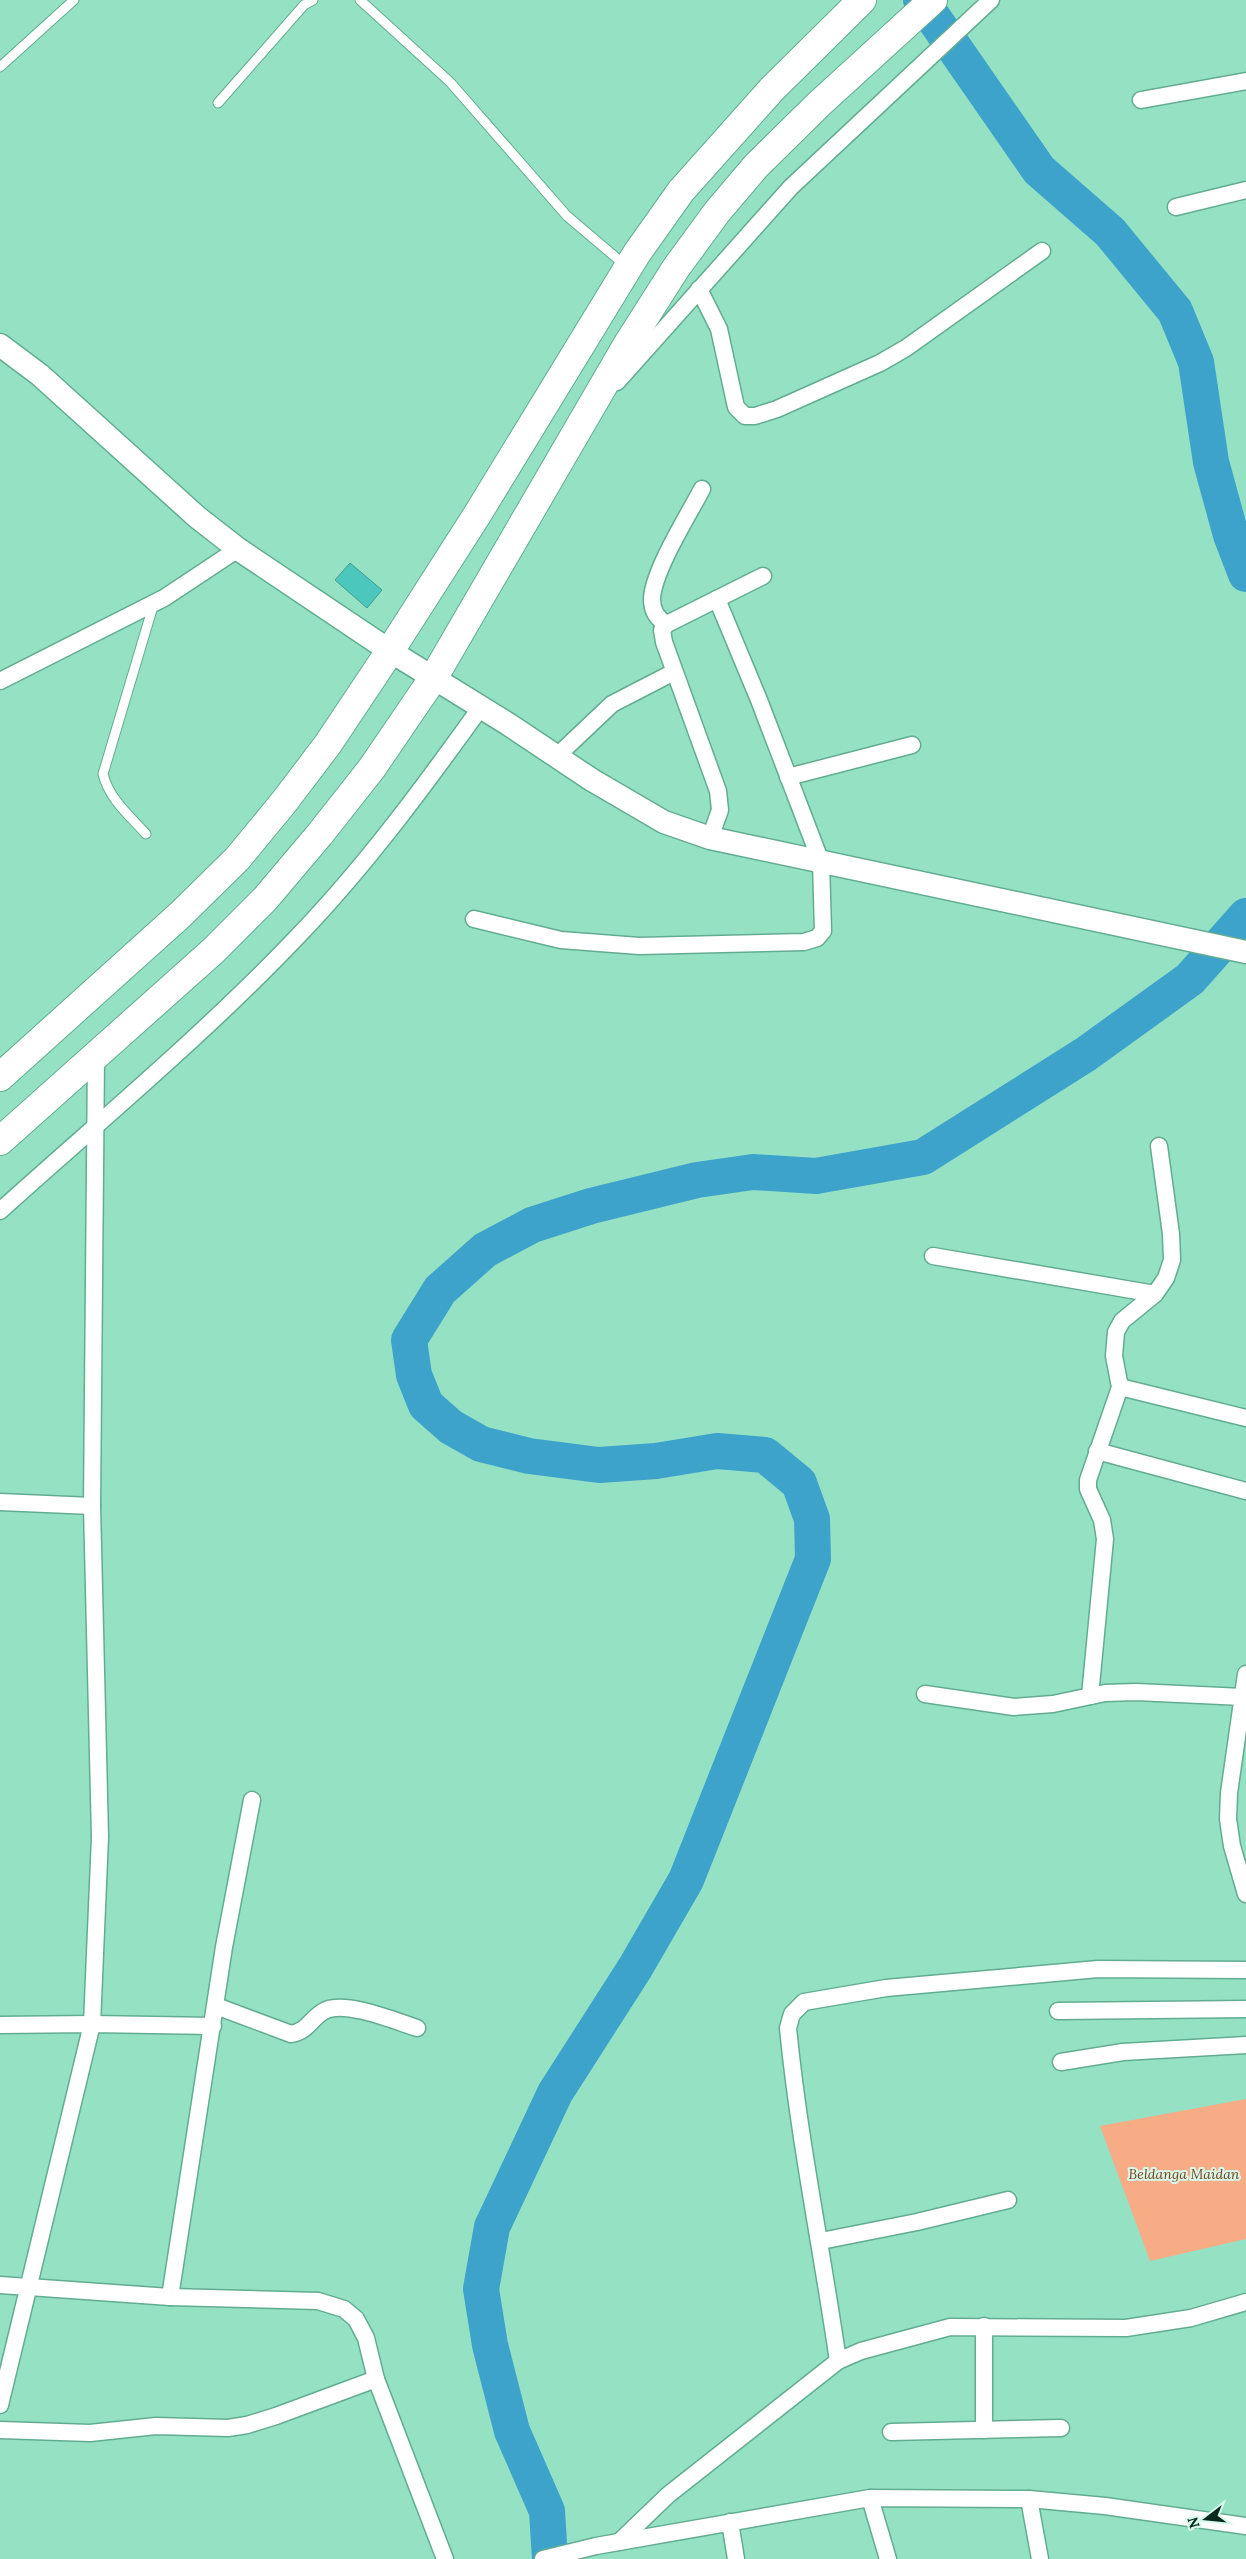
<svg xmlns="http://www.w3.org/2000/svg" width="1246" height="2559" font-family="Lora,serif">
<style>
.green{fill:#f7ac85}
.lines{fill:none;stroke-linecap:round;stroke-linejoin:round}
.river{stroke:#3ea3cb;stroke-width:36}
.building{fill:#4bc7bd;stroke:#419b94}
.lane-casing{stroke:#62ad92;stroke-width:11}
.street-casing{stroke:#62ad92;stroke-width:19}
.secondary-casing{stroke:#62ad92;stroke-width:25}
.highway-casing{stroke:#62ad92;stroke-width:30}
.lane{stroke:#fff;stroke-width:9}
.street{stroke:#fff;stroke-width:16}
.secondary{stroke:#fff;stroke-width:22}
.highway{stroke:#fff;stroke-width:28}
.labels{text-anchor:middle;stroke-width:4;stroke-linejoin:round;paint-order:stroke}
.park-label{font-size:14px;font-style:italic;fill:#7c3e19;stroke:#d5f9ea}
</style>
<rect width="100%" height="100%" fill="#95e1c4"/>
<polygon class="green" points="1246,2099 1246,2239 1150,2261 1100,2126"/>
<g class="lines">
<g class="river">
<polyline points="921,0 1039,170 1110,232 1175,311 1196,362 1211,462 1231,535 1246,574"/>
<polyline points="550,2559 547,2511 512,2431 490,2345 481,2289 492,2227 555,2093 635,1968 686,1880 813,1559 812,1519 799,1483 765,1455 717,1451 656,1461 599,1465 529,1456 481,1444 451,1427 426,1405 414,1375 409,1340 440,1290 485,1250 532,1225 591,1206 697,1180 753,1172 816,1176 923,1157 1086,1054 1190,979 1246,916"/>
</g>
</g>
<polygon class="building" points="350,563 382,590 367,608 335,580"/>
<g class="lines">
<g class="lane-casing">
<g id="lane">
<polyline points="360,0 450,82 567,216 626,266"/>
<polyline points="0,67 74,0"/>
<polyline points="218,103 304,5 313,0"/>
<path d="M146,834C130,816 109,799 103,774L154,603"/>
</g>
</g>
<g class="street-casing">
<g id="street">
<polyline points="1141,100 1246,81"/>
<polyline points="1176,207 1246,190"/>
<polyline points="699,289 719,329 736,407 745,416 755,416 777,409 880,363 906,348 1042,251"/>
<polyline points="617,382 791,187 991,0"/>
<path d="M667,624C657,619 652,611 652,599C653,571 688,516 702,489"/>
<polyline points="0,681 164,598 238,549"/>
<polyline points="556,757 612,704 674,672"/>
<polyline points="788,777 912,745"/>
<polyline points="710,838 720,810 718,791 664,642 662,630 667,624 763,576"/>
<polyline points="474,919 561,940 639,946 804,942 817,938 823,931 821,862 759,700 717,599"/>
<path d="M0,1211C101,1120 206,1033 300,934C367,864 425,785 481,707"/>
<polyline points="933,1256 1155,1294"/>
<polyline points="1120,1387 1246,1418"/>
<polyline points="1097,1451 1246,1491"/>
<polyline points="0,1502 92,1506"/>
<polyline points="1246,1674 1229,1793 1228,1819 1232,1846 1246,1894"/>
<polyline points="925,1694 1014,1707 1053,1704 1105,1693 1136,1692 1243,1697"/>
<polyline points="1090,1696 1105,1539 1102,1520 1088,1489 1088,1480 1120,1387 1114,1356 1116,1332 1122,1321 1155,1294 1166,1278 1172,1260 1171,1234 1159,1146"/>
<path d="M1246,1970L1098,1969L886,1988L804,2002L792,2014L788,2028C799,2140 822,2250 838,2361L861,2351L950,2327L1126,2328L1191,2318L1246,2302"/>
<path d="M216,2006L291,2034C309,2031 311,2017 326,2010C347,2001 395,2021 417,2028"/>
<polyline points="1058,2011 1246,2009"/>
<polyline points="0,2025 92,2024 213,2026"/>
<polyline points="1061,2062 1123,2052 1246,2045"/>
<polyline points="821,2241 917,2222 1008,2200"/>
<polyline points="0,2285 170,2297 318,2301 344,2309 356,2319 366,2338 376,2379 445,2559"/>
<polyline points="170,2297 224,1947 252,1800"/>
<polyline points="0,2405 92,2024 100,1837 92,1506 96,1056"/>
<polyline points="0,2430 90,2433 156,2426 228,2428 247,2425 276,2416 376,2379"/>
<polyline points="984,2430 984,2326"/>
<polyline points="891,2432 1061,2428"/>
<polyline points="870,2498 888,2559"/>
<polyline points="1029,2499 1040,2559"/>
<polyline points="730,2522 736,2559"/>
<polyline points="619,2542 668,2495 838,2361"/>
<polyline points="543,2559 596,2546 870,2498 1029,2499 1105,2506 1246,2526"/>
</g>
</g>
<g class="secondary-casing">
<polyline id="secondary" points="0,345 40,375 197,517 238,549 390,651 508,724 592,780 664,822 710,838 1246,952"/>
</g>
<g class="highway-casing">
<g id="highway">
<polyline points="0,1077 180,915 237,859 284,802 328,744 390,651 477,515 637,253 681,191 772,89 862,0"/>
<polyline points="0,1141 213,951 265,899 320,834 372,768 434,677 627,345 676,268 717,212 756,166 819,104 933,0"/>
</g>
</g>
<use href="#lane" class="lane"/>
<use href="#street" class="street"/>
<use href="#secondary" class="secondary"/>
<use href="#highway" class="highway"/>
</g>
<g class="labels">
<g class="park-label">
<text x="1184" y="2179">Beldanga Maidan</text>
</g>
</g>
<g transform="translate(1206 2519) rotate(254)" stroke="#d5f9ea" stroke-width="4" paint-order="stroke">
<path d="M0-4L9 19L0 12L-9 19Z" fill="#09291f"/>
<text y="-8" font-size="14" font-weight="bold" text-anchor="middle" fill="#09291f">N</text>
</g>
</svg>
